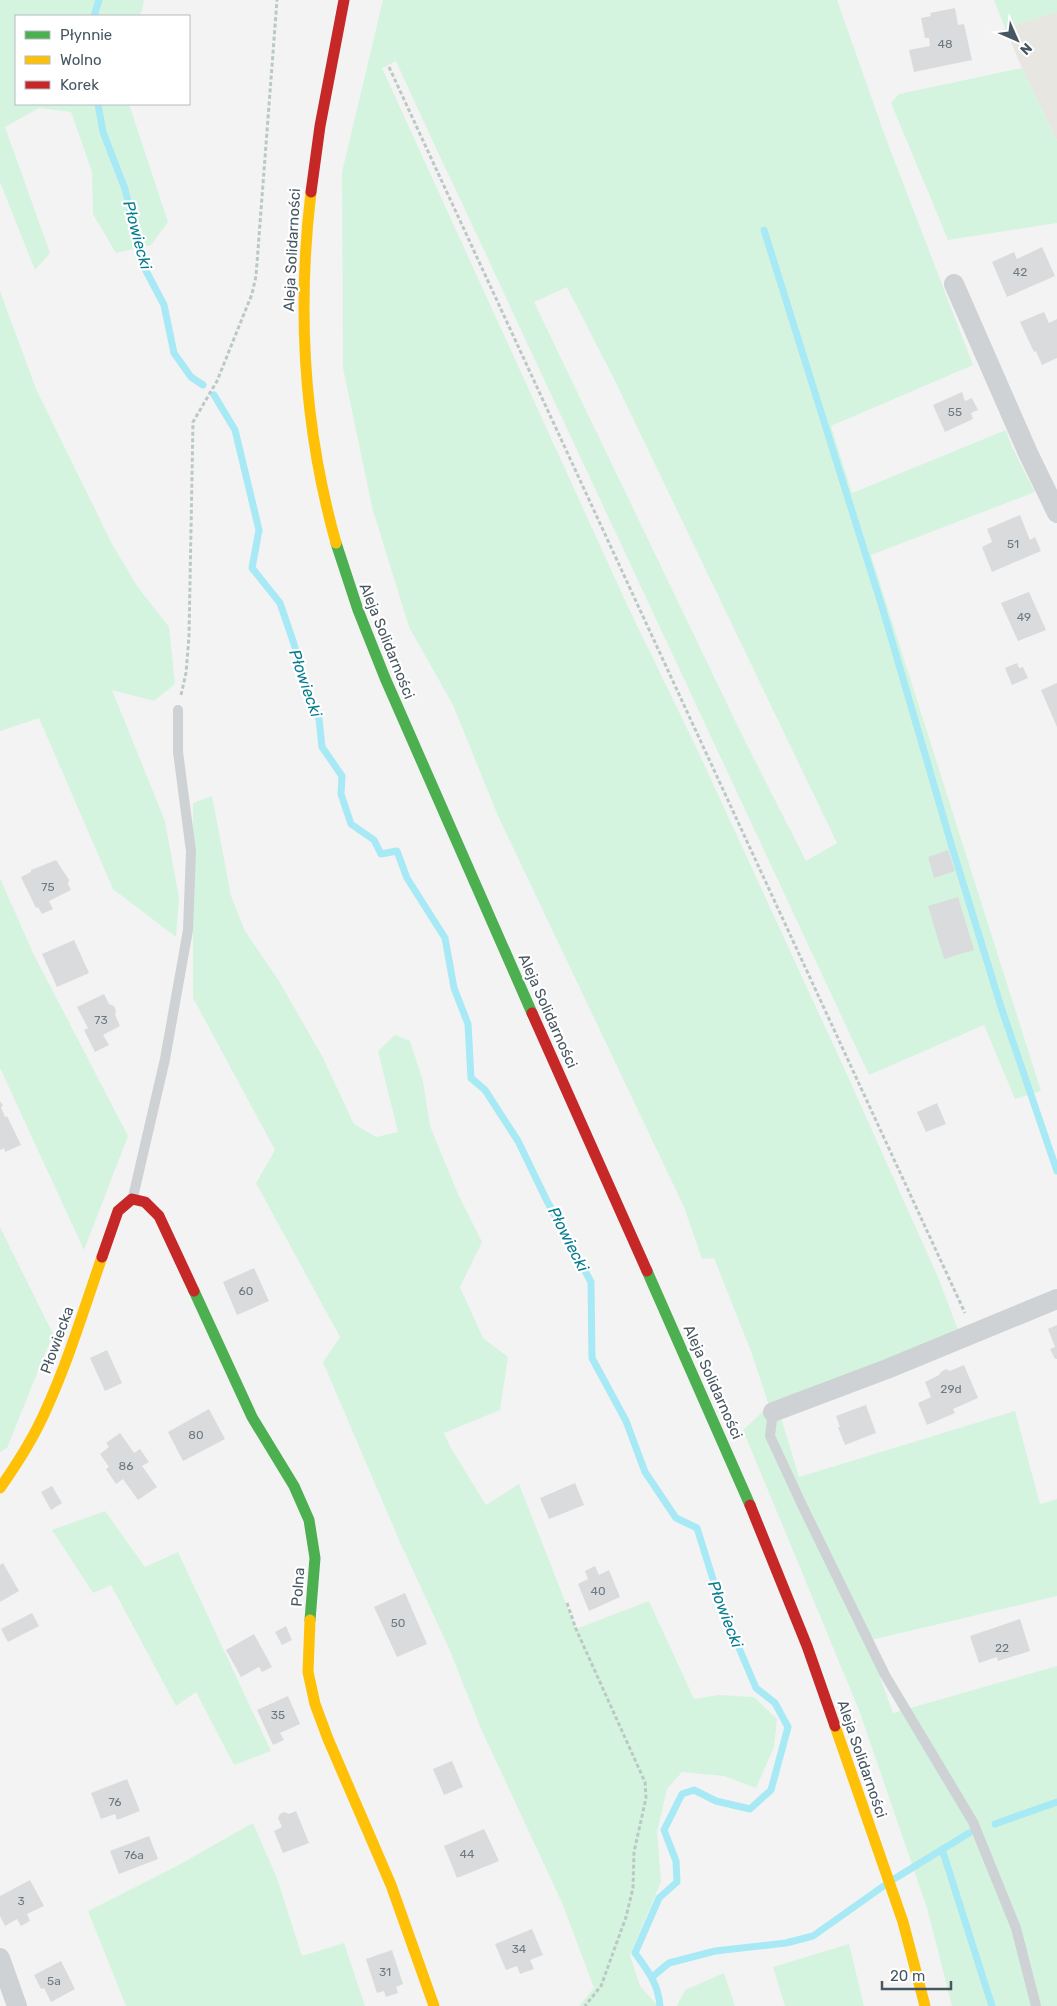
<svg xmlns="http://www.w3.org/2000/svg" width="1057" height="2006" font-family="Rubik,sans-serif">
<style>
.commercial{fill:#e7e6e1}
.green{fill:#d5f4e0;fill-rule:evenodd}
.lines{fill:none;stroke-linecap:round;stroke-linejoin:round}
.stream{stroke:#a7e9f5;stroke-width:7}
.building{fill:#dadbdd}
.path{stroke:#bbc9c4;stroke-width:3;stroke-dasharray:4 2.5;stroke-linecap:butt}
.lane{stroke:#ced2d4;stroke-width:10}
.street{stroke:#ced2d4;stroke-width:20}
.fast{stroke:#4caf50;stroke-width:11}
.slow{stroke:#ffc107;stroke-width:11}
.jam{stroke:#c62828;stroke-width:11}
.labels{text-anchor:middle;stroke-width:4.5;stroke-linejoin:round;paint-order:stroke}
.number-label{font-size:12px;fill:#6d7a82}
.street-label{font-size:15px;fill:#475762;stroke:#fff}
.water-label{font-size:16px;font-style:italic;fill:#047c91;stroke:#fff}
</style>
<rect width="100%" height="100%" fill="#f3f3f3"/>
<polygon class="commercial" points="1057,12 1057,141 1022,68 1005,28"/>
<g class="green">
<polygon points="0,0 144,0 142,11 138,16 16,16 16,104 129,104 168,222 151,245 116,253 93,214 92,172 71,112 39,108 5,127 50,253 35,270 0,182"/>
<path d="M383,0H837L885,136L973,365L831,426L852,493L1006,430L1012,447L1035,492L871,555L1041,1091L1015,1099L984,1025L869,1075L513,313C475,229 434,146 396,61L382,68L630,611L698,751L844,1068L938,1277L958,1330L769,1407L782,1421L799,1477L1015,1411L1040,1504L1057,1499V1596L867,1641L893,1713L1057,1666V2006H952L927,1908L859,1710L743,1430L769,1406L752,1354L714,1258L702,1259L684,1207L498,816L453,705L409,627L372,507L343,368L342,172ZM567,287L614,379L837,843L806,861L742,735L534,302Z"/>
<polygon points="994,0 1057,0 1057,12 1005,28"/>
<polygon points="1022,68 1057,141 1057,223 948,240 891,103 899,94"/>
<polygon points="0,291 36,389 112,544 137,586 169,627 175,684 154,701 112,690 165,821 179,898 176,937 113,889 39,718 0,731"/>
<polygon points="212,796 231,896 245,931 279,981 322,1056 354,1124 376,1137 398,1132 378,1051 395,1035 410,1041 423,1081 430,1126 458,1194 482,1242 460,1287 483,1338 508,1357 500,1410 444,1433 451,1448 486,1505 519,1484 576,1629 649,1601 694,1699 718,1695 754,1697 777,1719 774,1747 756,1788 724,1776 682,1772 667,1789 657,1832 661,1882 630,1955 640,1986 658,2006 579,2006 594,1988 563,1905 482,1731 450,1651 399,1540 323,1362 340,1337 256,1183 275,1150 193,998 193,803"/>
<polygon points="0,878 33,953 128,1136 84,1250 0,1068"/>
<polygon points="0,1227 53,1334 7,1448 0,1452"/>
<polygon points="105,1511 145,1567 178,1552 271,1751 234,1765 196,1692 176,1706 111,1585 93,1593 52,1530"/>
<polygon points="253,1823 277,1878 302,1956 344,1943 365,2006 126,2006 88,1911 175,1867"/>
<polygon points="849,1944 864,2006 785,2006 773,1967"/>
<polygon points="724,1973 735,2006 677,2006 685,1990"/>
</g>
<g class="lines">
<g class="stream">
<polyline points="94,16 99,0"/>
<polyline points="98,104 103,132 125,189 144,267 164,305 174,353 191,377 203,385"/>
<polyline points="764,230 883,610 952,847 1001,1007 1057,1171"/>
<path d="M214,395L235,430L259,530L252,568L280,603L294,644L306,691L319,719L322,747L342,776L341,794L351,824L374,840L381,854L397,851L407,878L445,938L454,988L468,1024L471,1078L485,1090L518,1141L547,1201L591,1282L592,1358L626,1421L645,1472L676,1518L697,1528L722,1608L756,1688L775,1703L788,1727L771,1790L750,1809L716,1801L694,1790L682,1794L664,1830L676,1861L677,1882L659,1898L635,1953C648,1971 658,1983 660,2006"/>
<polyline points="995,1824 1057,1802"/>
<polyline points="942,1849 992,2006"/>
<polyline points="894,1879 969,1833"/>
<polyline points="652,1977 669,1963 715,1951 786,1943 813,1936 885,1885"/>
</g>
</g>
<g class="building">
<polygon points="955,8 958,25 964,24 972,60 914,72 909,50 930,46 929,38 925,38 921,18 931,16 930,13"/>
<polygon points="1042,247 1055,276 1007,297 992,262 1014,252 1017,259"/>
<polygon points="1044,312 1049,323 1057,319 1057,358 1042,365 1036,351 1034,352 1020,322"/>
<polygon points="962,392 965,401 972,398 978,410 971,413 973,419 945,432 933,405"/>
<polygon points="1020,515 1030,540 1035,537 1041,551 992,572 982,547 992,542 987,529"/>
<polygon points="1029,592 1046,630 1018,641 1001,603"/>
<polygon points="1017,663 1019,668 1023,667 1028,678 1012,685 1005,668"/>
<polygon points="1057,683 1057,727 1041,690"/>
<polygon points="948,850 955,871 934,878 928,857"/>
<polygon points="56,860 69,880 68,884 71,890 49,901 53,909 42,914 38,907 36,908 21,877 31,872 31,870"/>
<polygon points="958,897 974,950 944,959 928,906"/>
<polygon points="74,940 89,973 57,987 42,954"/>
<polygon points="104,994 109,1004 114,1006 116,1011 115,1015 120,1026 103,1035 109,1045 95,1052 84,1030 88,1028 77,1007"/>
<polygon points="0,1101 3,1106 1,1107 5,1117 7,1116 21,1145 5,1152 4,1148 0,1150"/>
<polygon points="937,1103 946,1124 926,1132 917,1112"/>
<polygon points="254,1268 269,1301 237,1315 223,1282"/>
<polygon points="1057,1325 1057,1359 1055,1359 1050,1349 1055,1347 1048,1329"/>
<polygon points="107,1350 122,1383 105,1391 90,1358"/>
<polygon points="964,1365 978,1398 953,1409 955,1413 927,1425 918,1403 931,1397 925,1382 939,1375 941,1372 946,1369 950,1371"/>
<polygon points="866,1405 876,1433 845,1445 838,1427 840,1427 836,1416"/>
<polygon points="209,1409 225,1439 183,1461 168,1432"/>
<polygon points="120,1433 134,1453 140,1449 149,1462 142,1466 157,1487 138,1500 123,1479 116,1484 106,1469 109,1467 100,1454 109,1447 106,1443"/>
<polygon points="575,1483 584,1505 549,1519 540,1498"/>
<polygon points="52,1486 62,1503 51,1510 41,1492"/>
<polygon points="3,1563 19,1591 0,1602 0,1565"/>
<polygon points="595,1566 599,1575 609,1570 620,1597 589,1611 578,1584 588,1579 585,1571"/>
<polygon points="405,1593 427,1644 397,1657 374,1607"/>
<polygon points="32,1613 39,1626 8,1642 1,1629"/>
<polygon points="1020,1619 1030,1651 998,1661 997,1657 979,1663 970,1636"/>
<polygon points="286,1626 292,1640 282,1645 275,1632"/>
<polygon points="254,1634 272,1667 262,1672 259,1667 241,1677 226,1650"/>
<polygon points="288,1696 300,1724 280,1733 284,1740 273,1745 257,1710"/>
<polygon points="452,1761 463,1787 444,1795 433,1769"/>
<polygon points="127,1779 140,1811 117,1820 115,1814 101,1819 91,1793"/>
<polygon points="296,1811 309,1843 283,1853 274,1831 282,1827 278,1818 280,1814 284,1812 289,1814"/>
<polygon points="484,1829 499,1861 457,1878 444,1846"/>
<polygon points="149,1836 158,1859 119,1874 110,1851"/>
<polygon points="30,1880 44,1906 27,1914 30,1921 21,1926 17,1919 5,1926 0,1916 0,1896"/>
<polygon points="532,1929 543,1955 530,1960 534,1969 520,1974 517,1966 506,1970 495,1944"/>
<polygon points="392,1950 403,1984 396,1987 398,1993 386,1997 384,1991 377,1993 366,1959"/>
<polygon points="61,1961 75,1989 51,2002 44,1988 41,1989 34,1975"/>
</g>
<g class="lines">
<g class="path">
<polyline points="389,67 965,1313"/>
<polyline points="181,695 186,673 189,636 193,422 217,381 252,294 256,276 277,0"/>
<polyline points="567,1603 576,1629 645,1782 646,1798 634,1852 633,1888 626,1917 601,1986 585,2006"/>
</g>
<g class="lane">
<polyline points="133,1197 165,1059 188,930 191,851 178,752 178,710"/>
<polyline points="773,1412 770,1436 802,1505 885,1675 973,1822 1016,1928 1036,2006"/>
</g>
<g class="street">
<polyline points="954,284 1028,453 1057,513"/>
<polyline points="773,1412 887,1369 1057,1299"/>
<polyline points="0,1958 17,2006"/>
</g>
<g class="fast">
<polyline points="336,543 358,610 385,678 532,1013"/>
<polyline points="647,1271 750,1505"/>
<polyline points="194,1291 252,1417 294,1486 309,1520 315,1558 310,1620"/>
</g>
<g class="slow">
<path d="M311,192C297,309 304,429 336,543"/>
<path d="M0,1488C17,1464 33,1439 45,1412C68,1362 84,1309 102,1257"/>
<polyline points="310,1620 308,1672 315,1704 328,1739 391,1885 434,2006"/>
<polyline points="835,1726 903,1922 925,2006"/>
</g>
<g class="jam">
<polyline points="311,192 320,126 344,0"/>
<polyline points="532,1013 647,1271"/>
<polyline points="102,1257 118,1211 132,1199 145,1202 159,1216 194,1291"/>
<polyline points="750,1505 807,1646 835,1726"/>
</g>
</g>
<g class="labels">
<g class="number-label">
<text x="945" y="48">48</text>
<text x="1020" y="276">42</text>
<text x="955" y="416">55</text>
<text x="1013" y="548">51</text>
<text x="1024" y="621">49</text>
<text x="48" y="891">75</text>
<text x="101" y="1024">73</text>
<text x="246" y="1295">60</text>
<text x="951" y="1393">29d</text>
<text x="196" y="1439">80</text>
<text x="126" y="1470">86</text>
<text x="598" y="1595">40</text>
<text x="398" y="1627">50</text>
<text x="1002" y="1652">22</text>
<text x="278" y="1719">35</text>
<text x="115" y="1806">76</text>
<text x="467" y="1858">44</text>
<text x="134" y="1859">76a</text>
<text x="21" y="1905">3</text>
<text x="519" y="1953">34</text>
<text x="385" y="1976">31</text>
<text x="54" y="1985">5a</text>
</g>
<g class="street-label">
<text transform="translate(292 250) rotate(-87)" y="5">Aleja Solidarności</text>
<text transform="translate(387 641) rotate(68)" y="5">Aleja Solidarności</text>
<text transform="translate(548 1011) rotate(66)" y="5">Aleja Solidarności</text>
<text transform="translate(57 1340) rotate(-70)" y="5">Płowiecka</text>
<text transform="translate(713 1382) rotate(66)" y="5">Aleja Solidarności</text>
<text transform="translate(298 1587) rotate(-86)" y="5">Polna</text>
<text transform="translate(862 1759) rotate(71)" y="5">Aleja Solidarności</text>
</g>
<g class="water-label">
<text transform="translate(138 235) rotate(75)" y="6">Płowiecki</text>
<text transform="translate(306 683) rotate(71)" y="6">Płowiecki</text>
<text transform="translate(569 1239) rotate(63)" y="6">Płowiecki</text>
<text transform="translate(726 1614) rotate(69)" y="6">Płowiecki</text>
</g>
</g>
<rect x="15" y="15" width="175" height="90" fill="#ffffff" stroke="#b5bcc0"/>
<rect x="25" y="31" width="25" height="8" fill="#4caf50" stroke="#b5bcc0"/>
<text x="60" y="40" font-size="15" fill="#475762">Płynnie</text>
<rect x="25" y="56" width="25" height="8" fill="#ffc107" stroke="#b5bcc0"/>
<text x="60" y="65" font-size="15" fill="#475762">Wolno</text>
<rect x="25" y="81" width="25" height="8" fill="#c62828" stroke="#b5bcc0"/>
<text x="60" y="90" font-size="15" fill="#475762">Korek</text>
<g transform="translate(1017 40) rotate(135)" stroke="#ffffff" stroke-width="4" paint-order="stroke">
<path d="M0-4L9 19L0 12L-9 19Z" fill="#475762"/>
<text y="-8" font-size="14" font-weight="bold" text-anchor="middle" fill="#475762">N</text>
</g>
<path d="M882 1981v8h69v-8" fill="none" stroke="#475762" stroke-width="2.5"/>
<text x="890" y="1981" font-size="15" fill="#475762" stroke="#ffffff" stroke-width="4" paint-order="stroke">20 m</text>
</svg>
